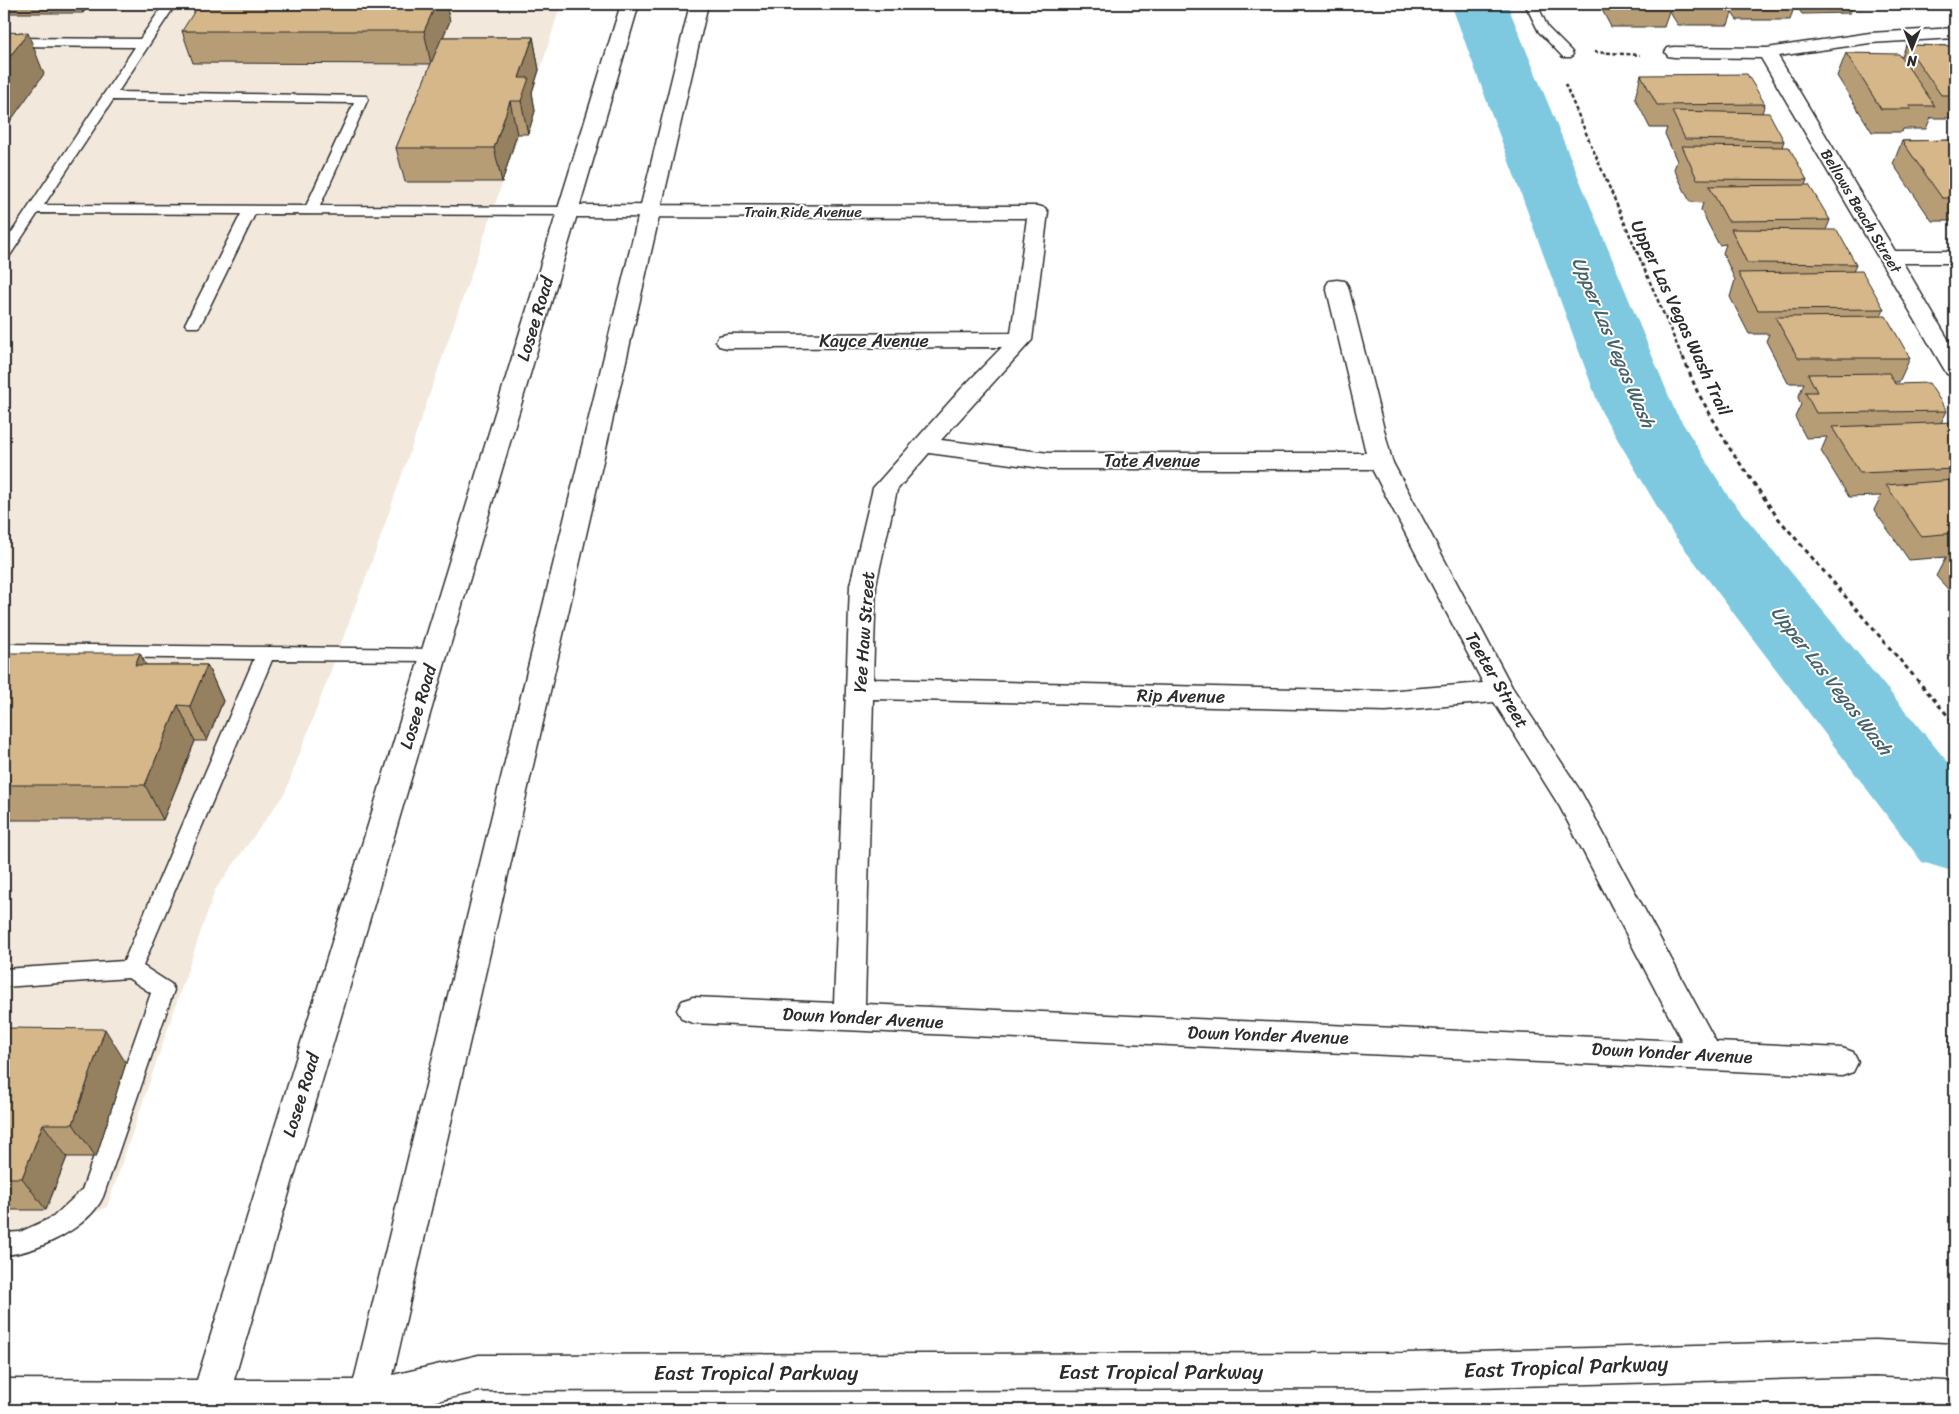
<svg xmlns="http://www.w3.org/2000/svg" width="1959" height="1414" font-family="Sriracha,sans-serif">
<style>
.built{fill:#f2e9dc}
.lines{fill:none;stroke-linecap:round;stroke-linejoin:round}
.river{fill:#7fc9e0;fill-rule:evenodd}
.lane-casing{stroke:#2b2b2b;stroke-width:3}
.street-casing{stroke:#2b2b2b;stroke-width:3}
.secondary-casing{stroke:#2b2b2b;stroke-width:3}
.path-far1{stroke:#2b2b2b;stroke-width:2.5;stroke-dasharray:4 2.5;stroke-linecap:butt}
.path{stroke:#2b2b2b;stroke-width:3;stroke-dasharray:4.5 4;stroke-linecap:butt}
.lane{fill:#fff;fill-rule:evenodd}
.street{fill:#fff;fill-rule:evenodd}
.secondary{fill:#fff;fill-rule:evenodd}
.wall{fill:#b79d76;stroke:#2b2b2b}
.shaded-wall{fill:#958060;stroke:#2b2b2b}
.building{fill:#d5b789;stroke:#2b2b2b}
.labels{text-anchor:middle;stroke-width:4;stroke-linejoin:round;paint-order:stroke}
.far-street-label{font-size:15px;fill:#2b2b2b;stroke:#fff}
.street-label{font-size:18px;fill:#2b2b2b;stroke:#fff}
.water-label{font-size:19px;font-style:italic;fill:#48626a;stroke:#fff}
.near-street-label{font-size:21px;fill:#2b2b2b;stroke:#fff}
</style>
<rect width="100%" height="100%" fill="#fff"/>
<filter id="ink" filterUnits="userSpaceOnUse"><feTurbulence type="fractalNoise" baseFrequency=".02" numOctaves="2"/><feDisplacementMap in="SourceGraphic" scale="10" xChannelSelector="R" yChannelSelector="G"/><feConvolveMatrix kernelMatrix="1 2 1 2 8 2 1 2 1" color-interpolation-filters="sRGB"/></filter>
<g filter="url(#ink)">
<polygon class="built" points="4,4 561,4 531,100 375,553 285,793 215,890 107,1207 8,1255 4,1255"/>
<g class="lines">
<polygon class="river" points="1451,4 1507,4 1675,411 1728,496 1955,771 1955,872 1922,862 1672,532 1601,411"/>
<g class="lane-casing">
<g id="lane">
<path d="M164,4H176L118,92L367,96L368,99L320,206L568,207L575,211L568,215L255,214L201,324L198,327H188L185,324L241,214L38,213L9,257L4,258V244L135,47L4,46V38L140,39ZM113,100L354,103L306,206L44,205Z"/>
<polygon points="1525,4 1537,4 1548,28 1571,51 1573,54 1571,57 1563,57 1539,32"/>
<path d="M4,644L434,649L440,650L443,655L440,660L434,661L272,660L143,966L171,984L174,990L103,1197C89,1228 36,1253 4,1255V1233L20,1232L53,1217L82,1190L151,993L128,978L4,987V969L124,961L254,659L4,656Z"/>
</g>
</g>
<g class="street-casing">
<g id="street">
<polygon points="1955,28 1955,38 1870,43 1778,56 1895,251 1955,251 1955,263 1903,263 1955,351 1955,376 1947,374 1944,369 1761,58 1674,57 1668,56 1665,52 1668,48 1674,47 1767,48 1870,33"/>
<path d="M568,205L1038,206L1045,208L1048,212L1032,340L941,440L1049,453H1366L1326,286L1329,281L1337,280L1345,281L1348,286L1392,461L1512,687L1581,792L1716,1042L1842,1048L1853,1052L1858,1062L1853,1072L1842,1076L693,1023L682,1019L677,1010L682,1001L693,997L834,1003L850,585L873,488L961,389L1002,347L727,348L719,346L716,341L719,336L727,334L1011,333L1027,218L568,217L561,215L558,211L561,207ZM929,453L1049,469H1372L1483,683L1386,691L873,679L876,585L897,490ZM873,699L1386,711L1494,702L1560,807L1682,1041L865,1004Z"/>
</g>
</g>
<g class="secondary-casing">
<polygon id="secondary" points="621,4 639,4 234,1380 354,1380 690,4 708,4 393,1375 479,1355 1407,1353 1875,1340 1955,1344 1955,1380 1875,1376 1407,1389 479,1391 399,1410 4,1410 4,1379 197,1380"/>
</g>
<g class="path-far1">
<polyline points="1594,52 1640,55"/>
<polyline points="1565,84 1683,359"/>
</g>
<polyline class="path" points="1683,357 1697,391 1730,449 1778,518 1955,724"/>
<use href="#lane" class="lane"/>
<use href="#street" class="street"/>
<use href="#secondary" class="secondary"/>
</g>
<g class="wall">
<polygon points="4,4 90,4 83,13 4,13"/>
<polygon points="1599,4 1910,4 1909,7 1856,7 1854,4 1850,13 1802,14 1795,4 1790,20 1737,20 1732,13 1728,25 1678,25 1669,11 1664,27 1611,27"/>
<polygon points="450,21 443,37 533,37 539,70 532,92 535,111 528,134 517,134 502,182 405,182 396,148 431,64 193,63 182,31"/>
<polygon points="1906,45 1955,46 1955,118 1931,118 1931,117 1926,129 1903,129 1902,132 1872,132 1837,76 1846,53 1902,57"/>
<polygon points="1641,75 1765,104 1762,113 1784,141 1782,147 1807,180 1805,185 1830,220 1826,230 1856,264 1853,272 1884,309 1881,316 1910,358 1899,382 1894,382 1895,384 1947,411 1941,423 1955,422 1955,597 1936,576 1946,557 1909,560 1874,510 1881,496 1849,497 1821,451 1827,437 1806,438 1795,417 1801,404 1798,398 1804,383 1788,383 1766,341 1769,334 1749,334 1730,297 1735,280 1723,253 1726,244 1719,245 1701,210 1703,203 1690,202 1674,169 1677,161 1665,134 1667,128 1650,128 1635,98"/>
<polygon points="1955,140 1955,221 1932,221 1893,164 1902,141"/>
<polygon points="4,653 146,665 207,665 223,701 207,741 195,741 163,820 4,820"/>
<polygon points="4,1028 126,1063 96,1157 67,1157 46,1210 4,1210"/>
</g>
<g class="shaded-wall">
<polygon points="80,4 90,4 83,13"/>
<polygon points="436,4 446,4 450,21 431,64 424,31"/>
<polygon points="28,33 44,74 4,130 4,64"/>
<polygon points="533,37 539,70 532,92 535,111 528,134 521,101 519,78"/>
<polygon points="510,101 517,134 502,182 494,148"/>
<polygon points="140,653 158,689 135,665"/>
<polygon points="207,665 223,701 207,741 190,706"/>
<polygon points="178,705 195,741 163,820 145,785"/>
<polygon points="105,1029 126,1063 96,1157 73,1124"/>
<polygon points="43,1124 67,1157 46,1210 22,1178"/>
</g>
<g class="building">
<polygon points="199,4 436,4 424,31 182,31"/>
<polygon points="1616,4 1671,4 1617,5"/>
<polygon points="4,32 28,33 4,64"/>
<polygon points="442,37 533,37 519,78 529,78 521,101 510,101 494,148 396,148"/>
<polygon points="1906,45 1955,46 1955,95 1941,95"/>
<polygon points="1846,53 1899,54 1935,106 1909,106 1911,109 1881,109"/>
<polygon points="1747,74 1765,104 1657,105 1641,75"/>
<polygon points="1672,111 1769,113 1784,141 1685,139"/>
<polygon points="1955,140 1955,198 1942,198 1902,141"/>
<polygon points="1682,146 1789,147 1807,180 1697,179"/>
<polygon points="1809,185 1830,220 1728,221 1709,186"/>
<polygon points="1731,229 1837,230 1856,264 1747,263"/>
<polygon points="1862,271 1884,309 1758,310 1738,273"/>
<polygon points="1886,316 1910,358 1798,358 1775,317"/>
<polygon points="1889,373 1895,384 1929,383 1947,411 1816,413 1805,392 1817,392 1808,374"/>
<polygon points="1955,422 1955,469 1860,473 1832,427"/>
<polygon points="1955,480 1955,533 1921,536 1886,485"/>
<polygon points="1955,550 1955,558 1949,551"/>
<polygon points="4,653 140,653 135,665 207,665 190,706 178,705 145,785 4,785"/>
<polygon points="4,1028 105,1029 73,1124 43,1124 22,1178 4,1178"/>
</g>
</g>
<g class="labels">
<g class="far-street-label">
<text transform="translate(1861 211) rotate(59)" y="5">Bellows Beach Street</text>
<text x="803" y="217">Train Ride Avenue</text>
</g>
<g class="street-label">
<text transform="translate(1681 318) rotate(65)" y="6">Upper Las Vegas Wash Trail</text>
<text transform="translate(535 319) rotate(-73)" y="6">Losee Road</text>
<text x="874" y="347">Kayce Avenue</text>
<text x="1152" y="467">Tate Avenue</text>
<text transform="translate(864 632) rotate(-86)" y="6">Yee Haw Street</text>
<text transform="translate(1497 680) rotate(60)" y="6">Teeter Street</text>
<text transform="translate(1181 696) rotate(1)" y="6">Rip Avenue</text>
<text transform="translate(418 707) rotate(-73)" y="6">Losee Road</text>
<text transform="translate(863 1018) rotate(3)" y="6">Down Yonder Avenue</text>
<text transform="translate(1268 1035) rotate(2)" y="6">Down Yonder Avenue</text>
<text transform="translate(1672 1053) rotate(3)" y="6">Down Yonder Avenue</text>
<text transform="translate(301 1095) rotate(-73)" y="6">Losee Road</text>
</g>
<g class="water-label">
<text transform="translate(1614 342) rotate(67)" y="7">Upper Las Vegas Wash</text>
<text transform="translate(1832 680) rotate(52)" y="7">Upper Las Vegas Wash</text>
</g>
<g class="near-street-label">
<text transform="translate(1566 1367) rotate(-2)" y="7">East Tropical Parkway</text>
<text x="1161" y="1379">East Tropical Parkway</text>
<text x="756" y="1380">East Tropical Parkway</text>
</g>
</g>
<rect width="1959" height="1414" fill="none" stroke="#fff" stroke-width="20"/>
<rect x="10" y="10" width="1939" height="1394" fill="none" stroke="#2b2b2b" stroke-width="2" filter="url(#ink)"/>
<g transform="translate(1912 48) rotate(180)" stroke="#ffffff" stroke-width="4" paint-order="stroke">
<path d="M0-4L9 19L0 12L-9 19Z" fill="#2b2b2b"/>
<text y="-8" font-size="14" font-weight="bold" text-anchor="middle" fill="#2b2b2b">N</text>
</g>
</svg>
